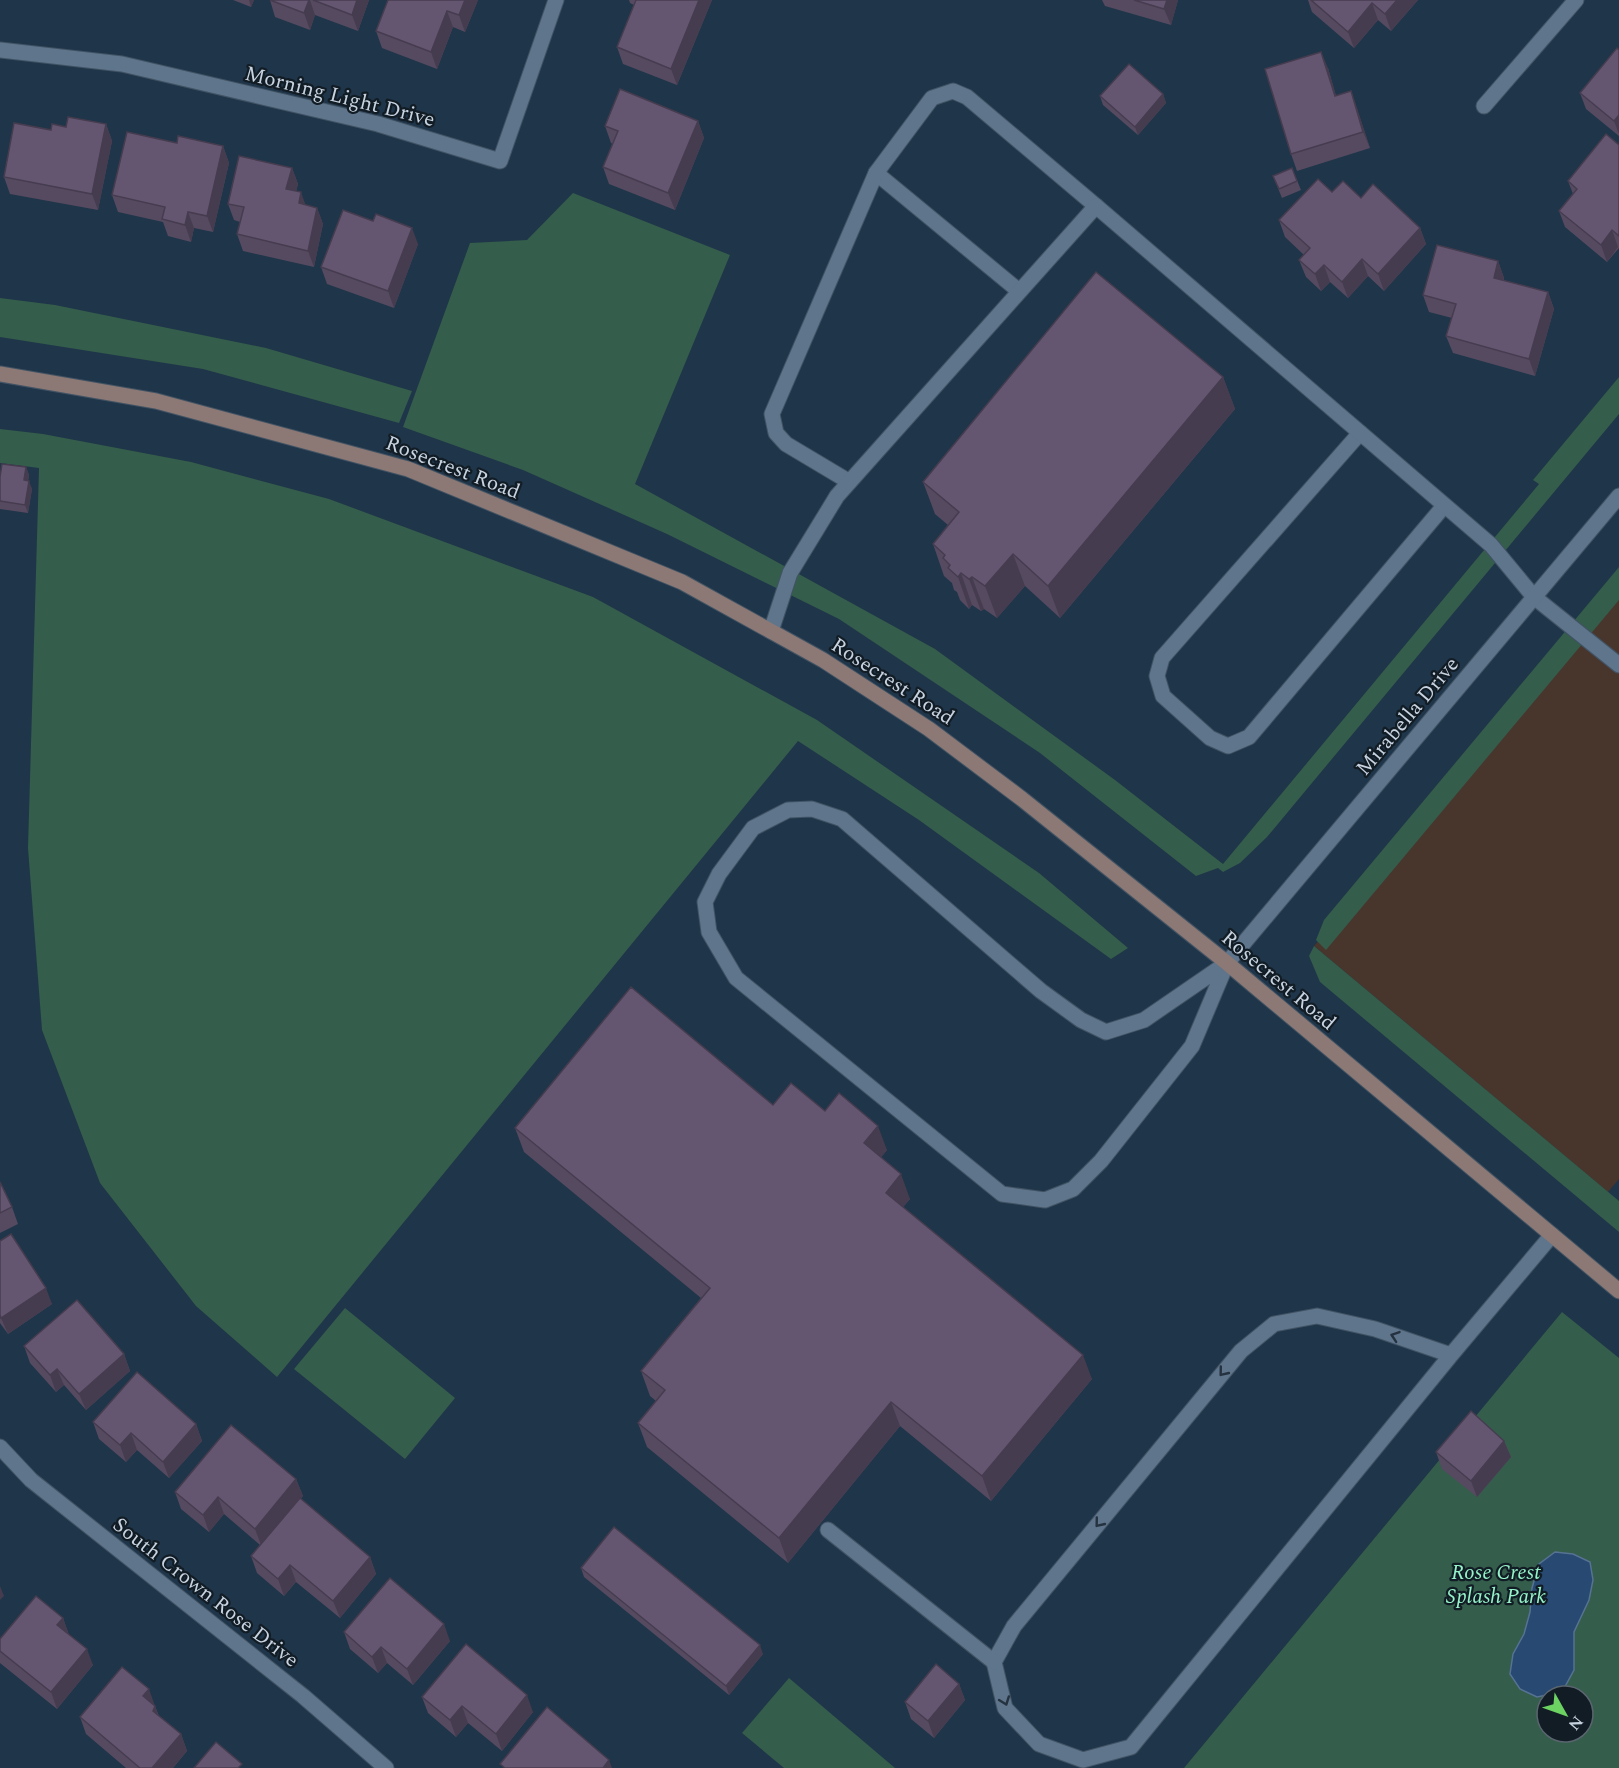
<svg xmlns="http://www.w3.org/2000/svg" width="1619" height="1768" font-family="Spectral,serif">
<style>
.commercial{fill:#48362d}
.green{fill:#345d4b;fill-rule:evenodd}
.water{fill:#274972;stroke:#577293;stroke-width:1.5}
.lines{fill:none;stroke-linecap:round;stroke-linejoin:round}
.service-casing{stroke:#415364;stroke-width:17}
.minor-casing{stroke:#415364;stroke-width:17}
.tertiary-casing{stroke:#415364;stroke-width:17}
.secondary-casing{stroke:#415364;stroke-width:17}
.service{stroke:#5e758c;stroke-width:15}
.minor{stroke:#5e758c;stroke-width:15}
.tertiary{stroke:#5e758c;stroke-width:15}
.secondary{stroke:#8c7874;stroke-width:15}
.wall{fill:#564a61}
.shaded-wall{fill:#463c4f}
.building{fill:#645671;stroke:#463c4f;stroke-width:1.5}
.oneway{stroke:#25323f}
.labels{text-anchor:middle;stroke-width:4.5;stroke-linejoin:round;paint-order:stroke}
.street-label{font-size:21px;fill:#c7d3e0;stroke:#121c25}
.park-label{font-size:21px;font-style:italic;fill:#95f4c9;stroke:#121c25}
</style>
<rect width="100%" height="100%" fill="#1f3549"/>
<polygon class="commercial" points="1619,599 1619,1179 1608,1192 1314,946"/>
<g class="green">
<polygon points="573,193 730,255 635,484 935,649 1115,780 1223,864 1539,484 1533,480 1619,377 1619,414 1267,837 1240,863 1223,872 1218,868 1196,876 1040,753 839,619 667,534 523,470 403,427 470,243 527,240"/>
<polygon points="0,298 55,305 266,348 412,391 399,423 203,369 0,337"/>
<polygon points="0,429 43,434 191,462 329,499 593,597 817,720 1039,873 1128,948 1111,959 919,820 798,741 277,1377 196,1306 100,1183 42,1030 28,848 39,468 0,463"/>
<polygon points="1619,567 1619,600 1326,950 1316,940 1324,920"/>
<polygon points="1314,946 1619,1201 1619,1232 1320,982 1309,956"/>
<polygon points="345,1308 455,1398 405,1459 294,1369"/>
<path d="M1562,1312L1619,1358V1768H1184ZM1547,1696H1583V1732H1547Z"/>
<polygon points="789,1678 895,1768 784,1768 742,1733"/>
</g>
<polygon class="water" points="1555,1552 1573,1554 1590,1562 1593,1580 1589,1600 1574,1632 1574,1670 1562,1692 1537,1697 1520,1689 1510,1674 1513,1654 1524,1634 1530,1612 1532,1588 1539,1564"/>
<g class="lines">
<g class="service-casing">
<g id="service">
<polyline points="876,173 1019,291"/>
<polyline points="1360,433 1162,658 1157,676 1163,696 1210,738 1228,746 1249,737 1444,506"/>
<polyline points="848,481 786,444 776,433 772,414 876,173 932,98 953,91 967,97 1096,206"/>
<polyline points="771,631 790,573 837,496 1096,206 1491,545 1534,597 1619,665"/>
<polygon points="812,809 842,819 1041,991 1081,1020 1106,1032 1144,1020 1227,963 1192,1046 1101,1161 1073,1189 1045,1200 1002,1194 736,978 709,932 705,902 719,874 753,828 788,810"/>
<polyline points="1451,1355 1375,1329 1317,1316 1274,1324 1241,1351 1014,1626 994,1662 1005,1708 1039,1744 1083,1760 1131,1747 1451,1355 1552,1235"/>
<polyline points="828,1530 994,1662"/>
</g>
</g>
<g class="minor-casing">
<g id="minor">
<polyline points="0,50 122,64 378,124 500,161 556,0"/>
<polyline points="1484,106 1576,0"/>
<polyline points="0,1447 31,1480 303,1696 386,1768"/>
</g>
</g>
<g class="tertiary-casing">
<polyline id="tertiary" points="1227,963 1619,496"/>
</g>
<g class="secondary-casing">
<polyline id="secondary" points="0,374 156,401 408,469 682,582 823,660 929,729 1022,799 1227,963 1619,1291"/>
</g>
<use href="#service" class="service"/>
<use href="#minor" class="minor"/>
<use href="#tertiary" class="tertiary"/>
<use href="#secondary" class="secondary"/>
</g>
<g class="wall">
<polygon points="233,0 254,0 251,7"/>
<polygon points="270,0 369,0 358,31 315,15 310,30 275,17"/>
<polygon points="478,0 465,32 453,27 437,69 382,48 376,31"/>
<polygon points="629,0 712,0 677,85 623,64 617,47 634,5 630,3"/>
<polygon points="1102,0 1178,0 1171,25 1105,6"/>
<polygon points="1308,0 1418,0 1391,31 1378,20 1354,48 1312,12"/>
<polygon points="1619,50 1619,136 1586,109 1580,93"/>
<polygon points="1328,68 1336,96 1351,91 1370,148 1297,171 1291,154"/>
<polygon points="1163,94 1166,103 1138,135 1103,105 1100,96"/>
<polygon points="698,121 704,138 675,210 609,184 603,167 613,144 611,143 605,126"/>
<polygon points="106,124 112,141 98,210 10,194 4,177 51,130 66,127"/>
<polygon points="177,143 223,146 229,163 213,232 194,228 191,242 168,236 163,222 118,212 112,195"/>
<polygon points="1619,145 1619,248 1607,262 1565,227 1559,211 1573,194 1568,181"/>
<polygon points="292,168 298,184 296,191 306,205 317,208 323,224 314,267 243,251 237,234 240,222 234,220 228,204"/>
<polygon points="1292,168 1301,190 1282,198 1273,176"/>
<polygon points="1332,192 1361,198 1420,228 1426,244 1384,291 1368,276 1348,298 1330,282 1321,291 1306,277 1299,260 1304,255 1285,237 1279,220"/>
<polygon points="418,244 394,308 327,284 321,267"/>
<polygon points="1498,261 1504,278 1504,281 1548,292 1554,309 1535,376 1453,353 1446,336 1452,318 1429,312 1423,295"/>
<polygon points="1223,377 1235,409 1060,618 1025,586 997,618 984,609 981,611 972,605 969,609 960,600 957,592 954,590 952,583 944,576 933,544 948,525 935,514 923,482"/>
<polygon points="26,467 29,475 28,481 32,489 28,513 0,509 0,477"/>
<polygon points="773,1105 825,1111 887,1150 881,1157 910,1199 903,1207 1092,1379 991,1501 900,1426 788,1563 647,1447 638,1423 656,1401 650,1396 641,1371 701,1298 524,1152 515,1128"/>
<polygon points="0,1182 12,1207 18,1224 0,1233"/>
<polygon points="0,1241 52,1304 8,1334 0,1323"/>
<polygon points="24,1346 124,1354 130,1371 86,1410 64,1385 56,1392 30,1363"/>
<polygon points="93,1422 196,1424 202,1441 169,1478 137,1450 126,1462 99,1439"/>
<polygon points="1504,1441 1511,1457 1477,1497 1442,1469 1436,1452"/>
<polygon points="296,1479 303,1496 300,1499 370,1557 376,1574 340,1618 296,1582 284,1596 257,1573 251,1556 260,1545 224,1514 209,1532 181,1509 175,1492"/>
<polygon points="581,1568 763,1654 729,1695 584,1577"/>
<polygon points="63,1618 69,1635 93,1665 57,1709 0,1663 0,1639"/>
<polygon points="344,1632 450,1641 413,1685 387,1663 378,1673 350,1649"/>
<polygon points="959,1684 965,1700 934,1738 911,1719 905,1702"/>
<polygon points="422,1697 533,1712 502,1751 468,1723 456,1737 428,1713"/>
<polygon points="155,1706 159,1716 181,1734 187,1751 173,1768 126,1768 86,1734 80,1717"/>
</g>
<g class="shaded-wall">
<polygon points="249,0 254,0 251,7"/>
<polygon points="309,0 310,0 315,15 310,30 304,13"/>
<polygon points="357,0 369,0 358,31 352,15"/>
<polygon points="465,0 478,0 465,32 459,15"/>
<polygon points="699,0 712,0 677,85 671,69"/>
<polygon points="1167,0 1178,0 1171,25 1164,9"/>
<polygon points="1397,0 1418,0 1391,31 1385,14"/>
<polygon points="1372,3 1378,20 1354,48 1348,32"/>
<polygon points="447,11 453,27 437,69 431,52"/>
<polygon points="1321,52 1328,68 1341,113 1335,96"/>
<polygon points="1351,91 1357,108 1370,148 1363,132"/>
<polygon points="1163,94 1166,103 1138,135 1135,127"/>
<polygon points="1619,115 1619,134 1614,121"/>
<polygon points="698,121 704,138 675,210 668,193"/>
<polygon points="106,124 112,141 98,210 92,194"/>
<polygon points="223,146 229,163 213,232 207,216"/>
<polygon points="292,168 298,184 293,206 286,189"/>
<polygon points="301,192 307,209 299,203"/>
<polygon points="317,208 323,224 314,267 308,251"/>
<polygon points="188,212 194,228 191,242 185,225"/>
<polygon points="412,228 418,244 394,308 388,291"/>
<polygon points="1420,228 1426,244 1384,291 1378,274"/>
<polygon points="1612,230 1618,247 1607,262 1601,245"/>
<polygon points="1362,259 1368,276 1348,298 1342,282"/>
<polygon points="1498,261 1504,278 1500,295 1494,278"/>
<polygon points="1324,265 1330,282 1321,291 1315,274"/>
<polygon points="1548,292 1554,309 1535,376 1529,359"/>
<polygon points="1223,377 1235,409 1060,618 1048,586"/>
<polygon points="26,467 29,475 27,488 24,480"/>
<polygon points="29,481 32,489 28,513 25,505"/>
<polygon points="1013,554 1025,586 997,618 985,586"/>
<polygon points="961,573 972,605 969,609 958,577"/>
<polygon points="972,577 984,609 981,611 969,579"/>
<polygon points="878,1126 887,1150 873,1168 864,1143"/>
<polygon points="901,1174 910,1199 895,1217 886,1193"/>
<polygon points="46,1288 52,1304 8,1334 1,1318"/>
<polygon points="124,1354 130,1371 86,1410 79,1394"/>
<polygon points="1083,1355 1092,1379 991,1501 982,1476"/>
<polygon points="57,1369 64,1385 56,1392 50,1375"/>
<polygon points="891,1402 900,1426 788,1563 779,1538"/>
<polygon points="196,1424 202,1441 169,1478 163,1462"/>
<polygon points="131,1433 137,1450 126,1462 120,1445"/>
<polygon points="1504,1441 1511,1457 1477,1497 1471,1481"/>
<polygon points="296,1479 303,1496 261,1545 255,1529"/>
<polygon points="218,1497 224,1514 209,1532 203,1515"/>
<polygon points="370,1557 376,1574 340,1618 333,1601"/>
<polygon points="290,1565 296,1582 284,1596 278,1579"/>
<polygon points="0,1586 4,1596 0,1600"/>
<polygon points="63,1618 69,1635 57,1625"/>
<polygon points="444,1624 450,1641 413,1685 407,1669"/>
<polygon points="760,1645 763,1654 729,1695 726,1686"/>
<polygon points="381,1647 387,1663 378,1673 372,1657"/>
<polygon points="87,1649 93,1665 57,1709 51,1692"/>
<polygon points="959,1684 965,1700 934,1738 928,1721"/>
<polygon points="149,1689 155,1706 143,1696"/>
<polygon points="527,1695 533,1712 502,1751 496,1734"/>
<polygon points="155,1706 161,1723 153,1711"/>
<polygon points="462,1706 468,1723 456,1737 450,1720"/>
<polygon points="181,1734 187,1751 173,1768 152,1768"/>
<polygon points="609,1760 612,1768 603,1768"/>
</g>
<g class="building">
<polygon points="270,0 309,0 304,13"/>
<polygon points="313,0 357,0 352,15"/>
<polygon points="388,0 465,0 459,15 447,11 431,52 376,31"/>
<polygon points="636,0 699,0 671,69 617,47"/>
<polygon points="1134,0 1167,0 1164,9"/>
<polygon points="1311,0 1397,0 1385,14 1372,3 1348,32"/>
<polygon points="1617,48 1619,50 1619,115 1614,121 1580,93"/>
<polygon points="1321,52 1335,96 1351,91 1363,132 1291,154 1265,69"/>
<polygon points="1129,64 1163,94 1135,127 1100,96"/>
<polygon points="620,89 698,121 668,193 603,167 618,131 605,126"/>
<polygon points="68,117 106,124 92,194 4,177 14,123 51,130 52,124 66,127"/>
<polygon points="127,132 177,143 178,136 223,146 207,216 188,212 185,225 162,219 165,207 112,195"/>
<polygon points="1606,134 1619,145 1619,236 1612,230 1601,245 1559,211 1577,189 1568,181"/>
<polygon points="239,156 292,168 286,189 301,192 299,203 317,208 308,251 237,234 244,207 228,204"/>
<polygon points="1292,168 1297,181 1279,189 1273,176"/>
<polygon points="1318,179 1332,192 1343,181 1361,198 1373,184 1420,228 1378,274 1362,259 1342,282 1324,265 1315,274 1299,260 1310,248 1279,220"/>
<polygon points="343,210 373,221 376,214 412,228 388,291 321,267"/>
<polygon points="1437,245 1498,261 1494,278 1548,292 1529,359 1446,336 1456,304 1423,295"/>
<polygon points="1096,272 1223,377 1048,586 1013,554 985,586 972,577 969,579 961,573 958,577 948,568 950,565 943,558 945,555 933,544 959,512 923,482"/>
<polygon points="2,464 26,467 24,480 29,481 25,505 0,501 0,477"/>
<polygon points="631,987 773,1105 791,1083 825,1111 839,1093 878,1126 864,1143 901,1174 886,1193 1083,1355 982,1476 891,1402 779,1538 638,1423 665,1390 641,1371 710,1288 515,1128"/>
<polygon points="0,1182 12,1207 0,1213"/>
<polygon points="11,1234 46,1288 1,1318 0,1315 0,1241"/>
<polygon points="77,1300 124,1354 79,1394 57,1369 50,1375 24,1346"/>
<polygon points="137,1372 196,1424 163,1462 131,1433 120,1445 93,1422"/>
<polygon points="1471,1411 1504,1441 1471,1481 1436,1452"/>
<polygon points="231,1425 296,1479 255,1529 218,1497 203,1515 175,1492"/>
<polygon points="300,1498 370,1557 333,1601 290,1565 278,1579 251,1556"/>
<polygon points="614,1527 760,1645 726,1686 581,1568"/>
<polygon points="390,1578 444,1624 407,1669 381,1647 372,1657 344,1632"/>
<polygon points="36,1596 63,1618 57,1625 87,1649 51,1692 0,1651 0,1639"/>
<polygon points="466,1644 527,1695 496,1734 462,1706 450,1720 422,1697"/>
<polygon points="936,1664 959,1684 928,1721 905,1702"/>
<polygon points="122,1667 149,1689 143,1696 155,1706 153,1711 181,1734 152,1768 140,1768 80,1717"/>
<polygon points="547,1707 609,1760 603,1768 505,1768 500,1764"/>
<polygon points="216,1742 242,1764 238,1768 194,1768"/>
</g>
<defs><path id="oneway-chevron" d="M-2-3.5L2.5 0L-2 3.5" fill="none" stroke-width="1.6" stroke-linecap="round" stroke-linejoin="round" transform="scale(1.5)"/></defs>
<g class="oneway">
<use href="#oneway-chevron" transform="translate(1395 1336) rotate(-161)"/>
<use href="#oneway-chevron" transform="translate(1223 1372) rotate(129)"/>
<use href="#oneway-chevron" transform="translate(1099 1523) rotate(129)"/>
<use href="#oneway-chevron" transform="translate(1005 1701) rotate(70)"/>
</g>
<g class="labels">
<g class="street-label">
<text transform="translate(340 96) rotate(14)" y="7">Morning Light Drive</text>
<text transform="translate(453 467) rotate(21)" y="7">Rosecrest Road</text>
<text transform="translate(893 681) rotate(33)" y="7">Rosecrest Road</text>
<text transform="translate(1407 716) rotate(-50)" y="7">Mirabella Drive</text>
<text transform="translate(1279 980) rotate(40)" y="7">Rosecrest Road</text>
<text transform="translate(206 1592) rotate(38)" y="7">South Crown Rose Drive</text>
</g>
<g class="park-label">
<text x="1496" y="1579">Rose Crest<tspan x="1496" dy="24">Splash Park</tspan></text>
</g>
</g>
<g transform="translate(1565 1714) rotate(130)"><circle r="28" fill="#121c25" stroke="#5a6570" stroke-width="1.5"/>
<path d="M0-4.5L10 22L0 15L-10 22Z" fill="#6cd362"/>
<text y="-9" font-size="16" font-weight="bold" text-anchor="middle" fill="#c7d3e0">N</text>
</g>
</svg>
